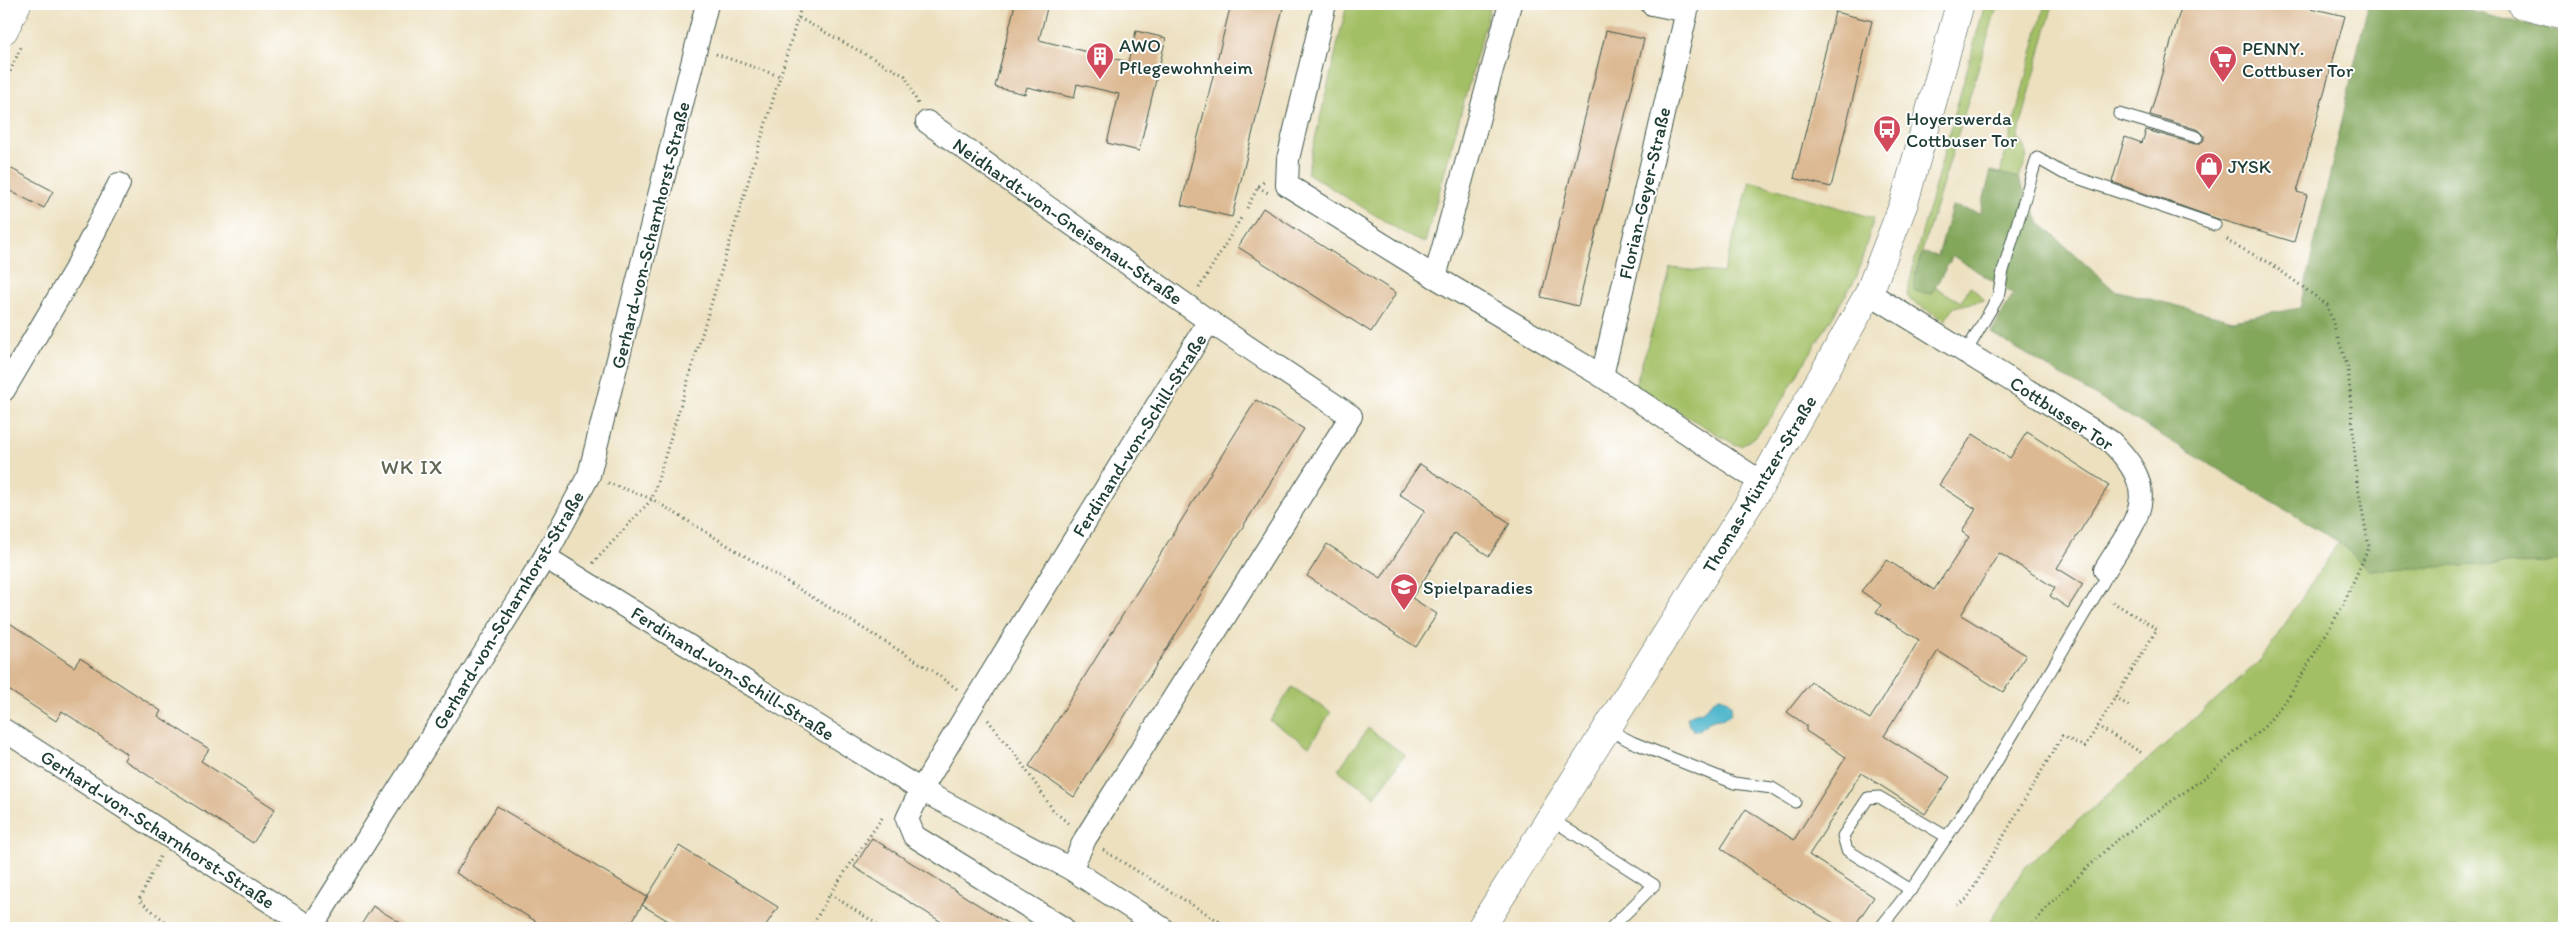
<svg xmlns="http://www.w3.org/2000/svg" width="2568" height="932" font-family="Itim,sans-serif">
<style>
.green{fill:#a3bf65;stroke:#617e4c}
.forest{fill:#82a65a;stroke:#507247}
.water{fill:#4eb6cc;stroke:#367a80}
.building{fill:#dcb993}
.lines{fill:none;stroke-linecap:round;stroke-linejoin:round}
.lane-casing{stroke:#3e5549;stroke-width:13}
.street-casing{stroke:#3e5549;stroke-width:24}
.secondary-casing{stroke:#3e5549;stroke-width:29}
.primary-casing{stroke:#3e5549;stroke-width:29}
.path{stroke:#3e5549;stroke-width:3;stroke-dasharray:1 4;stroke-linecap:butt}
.lane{stroke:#fff;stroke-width:11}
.street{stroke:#fff;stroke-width:22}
.secondary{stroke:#fff;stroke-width:28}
.primary{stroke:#fff;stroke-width:28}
.labels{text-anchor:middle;stroke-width:4;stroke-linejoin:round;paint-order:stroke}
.poi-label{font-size:19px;fill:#1f3d34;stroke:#fff;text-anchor:start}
.street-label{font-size:19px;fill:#1f3d34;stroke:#fff}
.quarter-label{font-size:21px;letter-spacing:1px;fill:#616855;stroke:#fff}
</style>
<rect width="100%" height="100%" fill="#fff"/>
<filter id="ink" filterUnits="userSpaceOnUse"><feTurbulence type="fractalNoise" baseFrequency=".02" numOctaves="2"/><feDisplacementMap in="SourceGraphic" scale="10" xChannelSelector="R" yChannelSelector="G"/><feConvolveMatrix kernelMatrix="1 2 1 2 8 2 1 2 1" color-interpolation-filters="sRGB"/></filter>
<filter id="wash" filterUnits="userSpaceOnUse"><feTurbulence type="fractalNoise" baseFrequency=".0096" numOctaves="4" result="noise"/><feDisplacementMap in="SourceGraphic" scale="20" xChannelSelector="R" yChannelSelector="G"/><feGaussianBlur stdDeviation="1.12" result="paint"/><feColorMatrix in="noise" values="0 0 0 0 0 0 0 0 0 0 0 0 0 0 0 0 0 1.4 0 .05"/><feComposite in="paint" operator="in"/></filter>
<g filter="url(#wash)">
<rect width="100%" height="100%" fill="#ece0bf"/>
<g class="green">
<polygon points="1347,4 1491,4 1425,243 1412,238 1307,173"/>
<polygon points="1985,4 1998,4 1916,271 1931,294 1935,287 1961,302 1970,286 1985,300 1954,307 1945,320 1910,300 1907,295 1915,258"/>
<path d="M2045,4H2053L2021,125L2018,139C2033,151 2025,164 2018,178L2000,174Z"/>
<polygon points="1750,181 1874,218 1857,276 1773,415 1755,437 1741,446 1734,444 1635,386 1671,268 1723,273"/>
<polygon points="2339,542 2369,570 2564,561 2564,928 1986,928 2024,868 2261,660"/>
<polygon points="1292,687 1331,712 1309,746 1270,721"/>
<polygon points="1368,728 1405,755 1375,797 1338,770"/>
</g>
<polygon class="forest" points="2368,4 2440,4 2564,33 2564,561 2369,570 2339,542 1991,333 2013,294 1953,256 1931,294 1914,291 1916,271 1923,253 1938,256 1952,206 1980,213 1991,171 2018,178 2040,223 2114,290 2233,320 2300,308"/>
<path class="water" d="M1718,697C1727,697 1735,706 1730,715C1724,720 1718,718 1711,721C1704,724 1702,731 1694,731L1689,725L1687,716L1702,711Z"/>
<g id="blocks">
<g class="building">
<polygon points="1015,4 1048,4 1039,40 1128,62 1136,31 1166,38 1139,151 1107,143 1119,94 1077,84 1074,98 1027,87 1025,94 995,87"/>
<polygon points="1231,4 1284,4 1232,217 1181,205"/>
<polygon points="2182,4 2293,4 2345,16 2297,192 2307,195 2294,242 2221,220 2112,182 2125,137 2142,143 2146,130 2195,144 2199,144 2204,140 2204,135 2199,130 2150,115"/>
<polygon points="1835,12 1872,21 1831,187 1794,178"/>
<polygon points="1606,31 1644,39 1578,306 1541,297"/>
<polygon points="10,168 53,191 44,208 4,188 4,181"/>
<polygon points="1263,208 1396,293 1371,332 1238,247"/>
<polygon points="1256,400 1304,429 1074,797 1029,766"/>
<polygon points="2027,432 2109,485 2057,568 2083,584 2068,608 2050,596 2055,588 1999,553 1961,615 2026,655 2003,692 1938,651 1884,736 1950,777 1925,814 1861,773 1809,855 1874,897 1853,928 1842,928 1778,890 1721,848 1746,809 1794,840 1846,757 1806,731 1806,725 1787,712 1811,682 1870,719 1919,640 1876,612 1881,605 1861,591 1887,560 1934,590 1969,537 1962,532 1976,509 1939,485 1973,434 2010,458"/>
<polygon points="1420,464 1510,523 1489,556 1454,533 1412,598 1437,614 1416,647 1307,576 1327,544 1381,578 1425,510 1399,494"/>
<polygon points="4,619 74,667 80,658 161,711 158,716 209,749 201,761 275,809 253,843 124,760 127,754 62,711 56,721 4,687"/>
<polygon points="497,806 647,897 628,928 547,928 456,873"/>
<polygon points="872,838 1015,928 951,928 854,867"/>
<polygon points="679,846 778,907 764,928 680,928 642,905"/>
<polygon points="373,906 409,928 359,928"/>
</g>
</g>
</g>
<g filter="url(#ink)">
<use href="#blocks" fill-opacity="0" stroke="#3e5549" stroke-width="1"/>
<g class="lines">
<g class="lane-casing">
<g id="lane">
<polyline points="2119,114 2197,137"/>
<polyline points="1966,352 1998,297 2003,271 2037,158 2063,173 2215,225"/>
<polyline points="1607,729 1632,742 1734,783 1772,788 1795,802"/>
<polyline points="1551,819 1654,885 1611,928"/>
<polyline points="1911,890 1847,850 1843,836 1868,798 1879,797 1947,837"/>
<polyline points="1880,928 1918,880 1991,771 2104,581 2105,570"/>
</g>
</g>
<g class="street-casing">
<g id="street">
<polyline points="1325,4 1288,159 1287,185 1435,277 1602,376 1762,483"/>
<polyline points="927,122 1209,321"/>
<polyline points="1435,277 1510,4"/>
<path d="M1869,293L2110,441C2164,493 2137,518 2105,570"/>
<polyline points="1602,376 1687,11 1652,4"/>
<polyline points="4,390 77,266 119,184"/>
<polyline points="545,557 921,790 1071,869 1162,928"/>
<polyline points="4,730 311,928"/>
<polyline points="311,928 545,557 589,475 707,4"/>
<polyline points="1063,928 914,836 907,819 921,790 974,702 1209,321 1351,416 1085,839 1071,869"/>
</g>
</g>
<g class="secondary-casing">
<g id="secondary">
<polyline points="4,30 17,4"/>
<polyline points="1481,928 1762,483 1869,293 1904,203 1960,4"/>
</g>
</g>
<g class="primary-casing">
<polyline id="primary" points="2521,4 2564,15"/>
</g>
<g class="path">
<polyline points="799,18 905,76 918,104"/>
<polyline points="716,54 779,76"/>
<polyline points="4,85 21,47"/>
<polyline points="1258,187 1268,193"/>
<polyline points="1247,208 1258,187 1266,180"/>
<polyline points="1199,288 1241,218"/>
<polyline points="608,483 652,499 931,670 957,689"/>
<polyline points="593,563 652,499 802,4"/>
<polyline points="2115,697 2129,706"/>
<polyline points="988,720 1018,758 1053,810 1070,825"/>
<polyline points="2097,726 2142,753"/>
<polyline points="1103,850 1230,928"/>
<polyline points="160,857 139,900 173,928"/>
<polyline points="830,894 883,928"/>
<polyline points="1957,905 1967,899 2062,736 2085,747 2157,629 2109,600"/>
<polyline points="811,928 830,894 884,815"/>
<polyline points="2030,928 2049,905 2113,843 2211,773 2265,726 2290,695 2342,607 2369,547 2357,482 2348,368 2327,305 2270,263 2229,242 2225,236"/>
</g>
<use href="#lane" class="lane"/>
<use href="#street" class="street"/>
<use href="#secondary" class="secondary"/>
<use href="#primary" class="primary"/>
</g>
</g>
<defs>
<g id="building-pin" transform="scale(1.4375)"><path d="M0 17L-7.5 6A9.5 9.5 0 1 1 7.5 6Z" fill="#d1495b" stroke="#fff"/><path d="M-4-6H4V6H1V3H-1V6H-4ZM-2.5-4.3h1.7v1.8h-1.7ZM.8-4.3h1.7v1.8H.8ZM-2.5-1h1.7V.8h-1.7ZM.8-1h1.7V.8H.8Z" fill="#fff"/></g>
<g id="supermarket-pin" transform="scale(1.4375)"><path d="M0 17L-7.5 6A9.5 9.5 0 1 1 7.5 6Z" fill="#d1495b" stroke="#fff"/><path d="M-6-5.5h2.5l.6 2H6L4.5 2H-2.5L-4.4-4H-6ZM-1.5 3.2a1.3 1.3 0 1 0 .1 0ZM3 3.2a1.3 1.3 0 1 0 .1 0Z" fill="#fff"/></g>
<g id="bus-pin" transform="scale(1.4375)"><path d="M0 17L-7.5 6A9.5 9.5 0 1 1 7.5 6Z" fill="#d1495b" stroke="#fff"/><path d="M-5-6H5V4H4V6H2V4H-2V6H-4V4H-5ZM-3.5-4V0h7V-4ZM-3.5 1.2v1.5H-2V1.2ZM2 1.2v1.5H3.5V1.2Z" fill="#fff"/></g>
<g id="shop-pin" transform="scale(1.4375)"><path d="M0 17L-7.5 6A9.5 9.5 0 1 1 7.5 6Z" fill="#d1495b" stroke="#fff"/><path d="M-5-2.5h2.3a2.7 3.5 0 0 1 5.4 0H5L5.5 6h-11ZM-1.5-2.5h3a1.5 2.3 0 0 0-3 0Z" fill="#fff"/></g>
<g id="school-pin" transform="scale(1.4375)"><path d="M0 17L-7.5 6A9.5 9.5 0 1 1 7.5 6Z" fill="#d1495b" stroke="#fff"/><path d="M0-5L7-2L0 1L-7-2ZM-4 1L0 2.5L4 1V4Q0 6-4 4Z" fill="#fff"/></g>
</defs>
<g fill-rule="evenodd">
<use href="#building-pin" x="1100" y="56"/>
<use href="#supermarket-pin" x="2223" y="59"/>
<use href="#bus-pin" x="1887" y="129"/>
<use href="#shop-pin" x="2209" y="166"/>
<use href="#school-pin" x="1404" y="587"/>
</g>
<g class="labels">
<g class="poi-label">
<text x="1119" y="52">AWO<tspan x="1119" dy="22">Pflegewohnheim</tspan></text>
<text x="2242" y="55">PENNY.<tspan x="2242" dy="22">Cottbuser Tor</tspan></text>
<text x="1906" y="125">Hoyerswerda<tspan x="1906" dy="22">Cottbuser Tor</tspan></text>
<text x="2228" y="173">JYSK</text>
<text x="1423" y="594">Spielparadies</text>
</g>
<g class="street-label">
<text transform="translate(1644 193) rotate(-77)" y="7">Florian-Geyer-Straße</text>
<text transform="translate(1068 221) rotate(35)" y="7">Neidhardt-von-Gneisenau-Straße</text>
<text transform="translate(650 235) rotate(-76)" y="7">Gerhard-von-Scharnhorst-Straße</text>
<text transform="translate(2062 413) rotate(33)" y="7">Cottbusser Tor</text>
<text transform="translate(1139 435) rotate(-58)" y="7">Ferdinand-von-Schill-Straße</text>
<text transform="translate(1759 484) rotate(-59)" y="7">Thomas-Müntzer-Straße</text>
<text transform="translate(508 610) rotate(-59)" y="7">Gerhard-von-Scharnhorst-Straße</text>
<text transform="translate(733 673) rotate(32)" y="7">Ferdinand-von-Schill-Straße</text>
<text transform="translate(158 829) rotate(33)" y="7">Gerhard-von-Scharnhorst-Straße</text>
</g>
<g class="quarter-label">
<text x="412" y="474">WK IX</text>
</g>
</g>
<rect width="2568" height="932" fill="none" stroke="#fff" stroke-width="20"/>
</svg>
